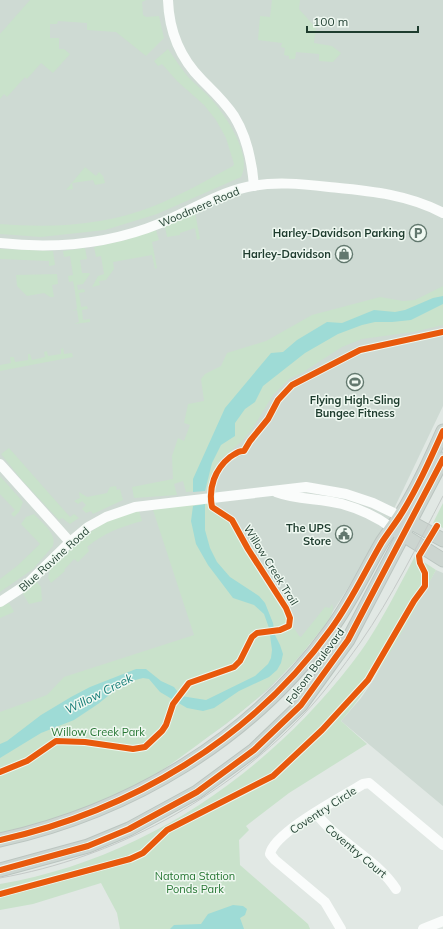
<svg xmlns="http://www.w3.org/2000/svg" width="443" height="929" font-family="Mulish,sans-serif">
<style>
.built{fill:#cedad3}
.green{fill:#c9e2cb}
.water{fill:#9edbd6}
.lines{fill:none;stroke-linecap:round;stroke-linejoin:round}
.major-casing{stroke:#bbc5c0;stroke-width:15}
.minor{stroke:#fafcfb;stroke-width:10}
.major{stroke:#ccd5d0;stroke-width:13}
.tram{stroke:#c5cac8;stroke-width:1}
.cycleway-casing{stroke:#eff8f1;stroke-width:8}
.cycleway{stroke:#e8590c;stroke-width:6}
.labels{text-anchor:middle;stroke-width:3;stroke-linejoin:round;paint-order:stroke}
.street-label{font-size:11px;fill:#1e3c2e;stroke:#eff8f1}
.poi-label{font-size:11px;font-weight:bold;fill:#1e3c2e;stroke:#eff8f1;text-anchor:end}
.park-label{font-size:11px;fill:#267633;stroke:#eff8f1}
.water-label{font-size:12px;font-style:italic;fill:#147c77;stroke:#eff8f1}
</style>
<rect width="100%" height="100%" fill="#e1e8e4"/>
<g class="built">
<polygon points="0,0 443,0 443,406 381,536 330,616 300,656 269,689 226,724 157,773 75,811 23,829 0,834"/>
<polygon points="436,570 443,573 443,806 341,721 361,698 374,679"/>
</g>
<g class="green">
<polygon points="30,0 146,0 142,2 143,15 146,17 159,16 164,38 146,56 116,32 87,30 87,23 58,21 57,24 50,24 50,38 59,38 59,49 64,49 70,54 53,73 41,63 27,79 25,77 7,97 4,94 0,99 0,34"/>
<polygon points="272,0 300,0 299,9 316,28 314,43 332,46 341,53 333,62 319,61 319,54 296,52 295,59 289,59 289,56 284,55 285,48 281,47 282,43 258,40 260,16 270,17"/>
<path d="M168,49C175,59 181,68 188,77C196,85 205,92 212,100C226,116 253,156 241,177L157,214L105,230L41,237L0,234V224C52,228 104,226 154,206C181,195 207,180 233,166L234,164L226,138L216,120L204,105L177,81L162,64L158,66L154,61Z"/>
<polygon points="85,167 96,176 99,172 103,176 105,183 95,185 93,180 72,183 73,189 66,190"/>
<polygon points="195,212 200,239 197,240 195,228 180,233 180,235 167,237 165,227"/>
<polygon points="156,230 159,240 152,242 157,268 155,269 152,255 113,262 114,269 106,280 99,281 100,285 92,287 98,276 104,274 101,256 96,257 94,247 126,240"/>
<polygon points="85,248 87,259 80,260 82,273 89,273 90,274 83,284 77,285 78,290 84,289 85,292 79,293 81,307 87,306 88,309 82,310 83,320 90,319 90,322 74,324 79,322 77,310 72,311 77,309 75,292 69,293 75,292 73,281 69,282 68,276 73,275 70,256 64,257 63,251"/>
<polygon points="0,249 53,251 55,265 49,266 49,261 0,259"/>
<polygon points="57,274 58,284 52,285 54,297 50,297 44,293 27,296 17,286 16,275"/>
<polygon points="443,286 443,325 413,332 362,339 342,347 300,374 289,379 273,395 253,428 242,441 219,461 207,490 186,492 183,481 174,484 177,495 134,498 132,487 173,479 172,456 178,438 184,441 190,425 184,423 188,404 204,401 201,379 205,374 221,366 227,353 266,341 312,315 380,297 403,301 415,300"/>
<polygon points="63,348 64,354 72,353 73,357 0,371 0,365 11,363 10,357 14,357 15,362 28,360 28,354 30,354 32,360 45,357 44,352 47,351 48,356 61,354 61,349"/>
<polygon points="9,448 70,517 74,514 79,518 70,524 62,518 59,520 21,479 1,454"/>
<polygon points="0,476 23,502 19,512 14,517 11,514 15,510 0,494"/>
<polygon points="116,486 117,490 120,489 123,500 93,514 91,511 86,513 82,509 86,505 82,501 78,504 74,501 80,498 79,492 87,497 107,493 110,487"/>
<path d="M209,502L212,511L225,518L232,527L299,636L301,637L325,607L330,608L332,604C337,615 319,631 313,640C283,678 248,708 209,736C192,749 175,762 157,773C110,802 54,822 0,834V712L47,695L64,677L194,635L153,510Z"/>
<polygon points="443,503 443,528 433,523"/>
<path d="M139,511L142,521C120,527 104,533 87,547L89,551L78,562L74,559L64,570L65,571L51,583L48,578L50,570C77,542 98,519 139,511Z"/>
<path d="M34,514C42,523 57,533 53,546L33,569L0,592V579L17,566L40,544L21,524L26,517Z"/>
<path d="M415,556L436,570C408,622 380,676 341,721L367,744L289,793L246,826L249,830L239,840L240,865L308,924L310,929H120L117,913L101,883L33,904L0,910V884C141,860 266,775 352,663C376,633 397,590 415,556Z"/>
<polygon points="36,581 41,587 42,601 29,604 22,592"/>
<polygon points="9,603 14,612 0,618 0,607"/>
</g>
<g class="water">
<polygon points="443,296 443,304 411,320 392,322 375,322 362,325 338,334 305,353 263,386 255,402 245,409 235,423 235,436 221,445 212,463 205,491 193,492 193,479 225,408 271,353 283,352 297,340 327,322 342,323 374,310 395,312 405,310 433,298"/>
<polygon points="205,504 205,530 210,548 217,562 230,577 259,596 265,603 273,623 275,635 280,645 283,654 281,663 277,670 269,677 239,691 214,708 203,711 187,708 160,692 149,679 143,678 124,683 98,704 74,720 41,733 0,758 0,744 7,741 41,715 71,697 90,687 136,669 146,669 161,681 174,687 181,696 206,700 255,676 268,664 271,658 272,650 269,628 264,614 254,605 233,598 208,565 196,544 191,521 193,506"/>
<polygon points="233,905 243,906 247,909 245,915 240,918 244,929 170,929 174,925 201,924 208,914"/>
</g>
<g class="lines">
<g class="major-casing">
<g id="major">
<polyline points="403,518 443,540"/>
<polyline points="397,531 443,560"/>
<path d="M0,840C131,811 252,739 331,629C351,602 365,571 382,542C388,533 394,525 400,516C417,489 430,460 443,431"/>
<polyline points="0,870 88,846 129,829 197,792 254,750 301,705 348,640 443,459"/>
</g>
</g>
<g class="minor">
<path d="M168,0C169,30 180,58 202,80C213,91 225,102 234,116C247,137 252,161 254,186"/>
<path d="M0,243C54,249 110,244 161,223C190,211 216,194 247,187C274,181 302,184 329,187C369,191 407,194 443,213"/>
<polyline points="0,464 70,542"/>
<path d="M276,492C297,500 320,498 342,504C360,509 377,517 392,528"/>
<polyline points="0,602 26,585 70,542 88,527 106,517 135,507 306,487 346,494 373,503 400,516"/>
<path d="M316,813C338,843 376,858 396,889"/>
<path d="M341,929L325,902L275,860L270,854C274,832 344,796 363,784L369,783L443,845"/>
<polyline points="423,929 443,921"/>
</g>
<use href="#major" class="major"/>
<path class="tram" d="M0,878C114,858 223,799 303,715C324,693 342,668 360,643C392,597 417,546 443,496"/>
<g class="cycleway-casing">
<g id="cycleway">
<path d="M0,772L27,761L56,741L85,742L133,749L145,747L162,731L166,725L173,704L189,683L234,667L240,661L252,637L257,633L280,630L289,626L290,618L286,608L248,549L232,520L212,507C208,488 215,469 230,457C235,454 239,450 244,451L250,441L268,419L278,400L292,385L360,350L443,332"/>
<path d="M0,840C131,811 252,739 331,629C351,602 365,571 382,542C388,533 394,525 400,516C417,489 430,460 443,431"/>
<polyline points="0,870 88,846 129,829 197,792 254,750 301,705 348,640 443,459"/>
<polyline points="0,894 130,859 143,853 167,830 273,776 322,730 368,680 414,601 425,586 425,573 420,563 419,556 437,526"/>
</g>
</g>
<use href="#cycleway" class="cycleway"/>
</g>
<defs>
<g id="parking-ring" transform="scale(0.9)"><circle r="9.5" fill="#eff8f1" stroke="#62786e" stroke-width="1.5"/><path d="M-3.5-5.5H1a3.5 3.5 0 0 1 0 7H-1V5.5H-3.5ZM-1-3.4V-.6H.8a1.4 1.4 0 0 0 0-2.8Z" fill="#62786e"/></g>
<g id="shop-ring" transform="scale(0.9)"><circle r="9.5" fill="#eff8f1" stroke="#62786e" stroke-width="1.5"/><path d="M-5-2.5h2.3a2.7 3.5 0 0 1 5.4 0H5L5.5 6h-11ZM-1.5-2.5h3a1.5 2.3 0 0 0-3 0Z" fill="#62786e"/></g>
<g id="stadium-ring" transform="scale(0.9)"><circle r="9.5" fill="#eff8f1" stroke="#62786e" stroke-width="1.5"/><path d="M0-5a6.5 5 0 1 0 0 10a6.5 5 0 1 0 0-10ZM-3.5-1.8h7v3.6h-7Z" fill="#62786e"/></g>
<g id="civic-ring" transform="scale(0.9)"><circle r="9.5" fill="#eff8f1" stroke="#62786e" stroke-width="1.5"/><path d="M-.6-6.5H3V-4.5H.6V-3L4-1V1h2V6H-6V1h2V-1L-.6-3ZM-1.2 2.5V6h2.4V2.5Z" fill="#62786e"/></g>
</defs>
<g fill-rule="evenodd">
<use href="#parking-ring" x="418" y="233"/>
<use href="#shop-ring" x="344" y="254"/>
<use href="#stadium-ring" x="355" y="382"/>
<use href="#civic-ring" x="344" y="534"/>
</g>
<g class="labels">
<g class="street-label">
<text transform="translate(199 207) rotate(-23)" y="4">Woodmere Road</text>
<text transform="translate(54 559) rotate(-42)" y="4">Blue Ravine Road</text>
<text transform="translate(271 565) rotate(58)" y="4">Willow Creek Trail</text>
<text transform="translate(315 666) rotate(-54)" y="4">Folsom Boulevard</text>
<text transform="translate(323 810) rotate(-33)" y="4">Coventry Circle</text>
<text transform="translate(356 851) rotate(40)" y="4">Coventry Court</text>
</g>
<g class="poi-label">
<text x="405" y="237">Harley-Davidson Parking</text>
<text x="331" y="258">Harley-Davidson</text>
<text x="355" y="404" text-anchor="middle">Flying High-Sling<tspan x="355" dy="13">Bungee Fitness</tspan></text>
<text x="331" y="532">The UPS<tspan x="331" dy="13">Store</tspan></text>
</g>
<g class="park-label">
<text x="98" y="736">Willow Creek Park</text>
<text x="195" y="880">Natoma Station<tspan x="195" dy="13">Ponds Park</tspan></text>
</g>
<g class="water-label">
<text transform="translate(99 694) rotate(-27)" y="4">Willow Creek</text>
</g>
</g>
<path d="M307 26v6h111v-6" fill="none" stroke="#1e3c2e" stroke-width="2"/>
<text x="313" y="26" font-size="12" fill="#1e3c2e" stroke="#eff8f1" stroke-width="3" paint-order="stroke">100 m</text>
</svg>
